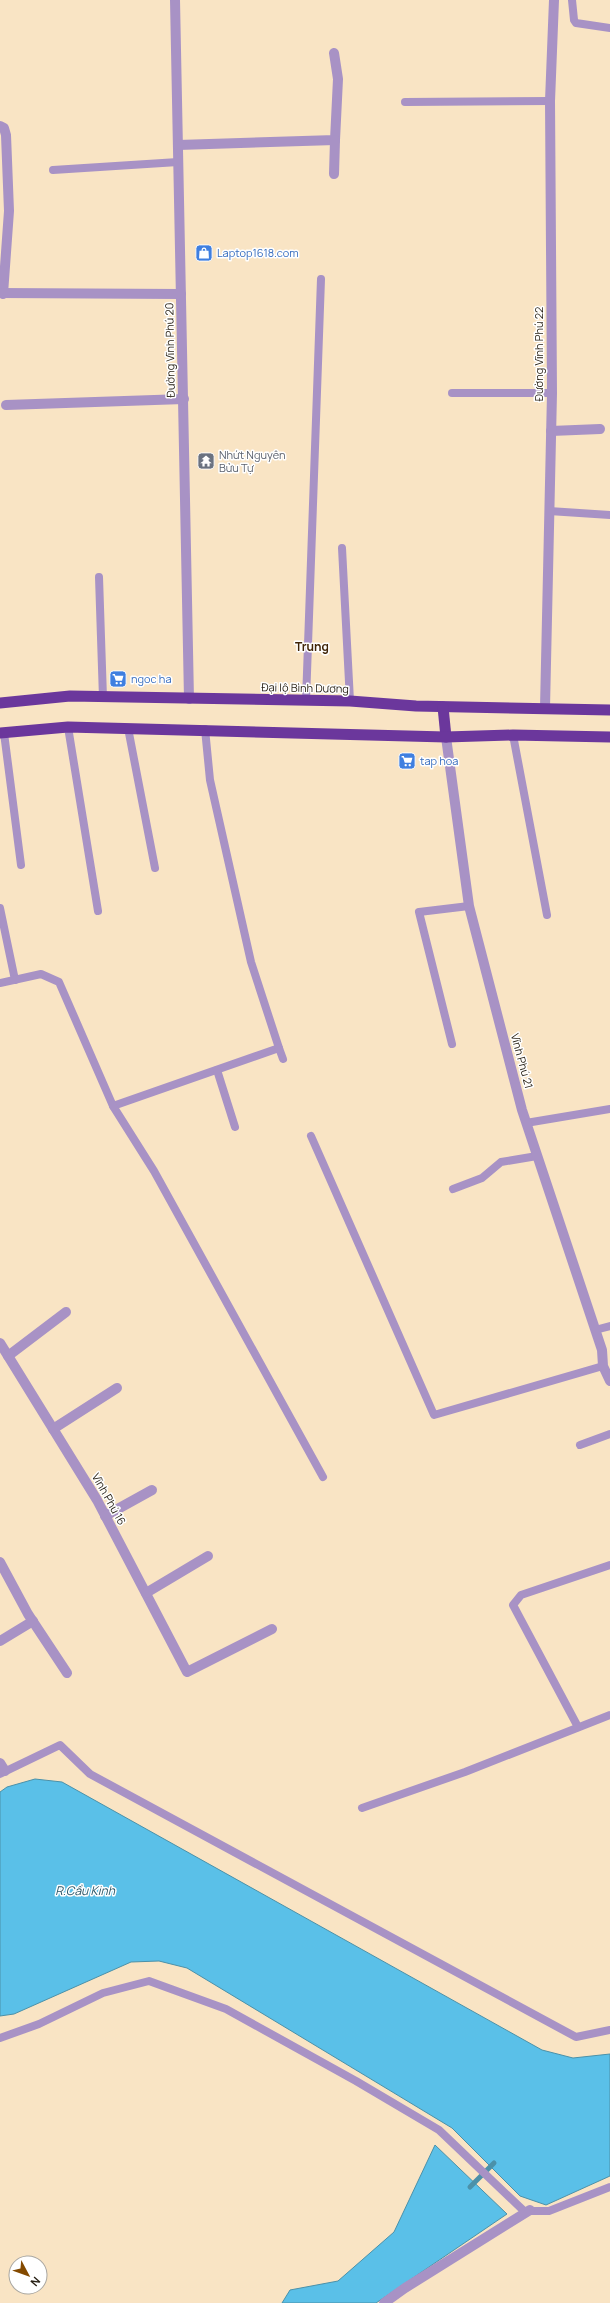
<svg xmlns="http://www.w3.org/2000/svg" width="610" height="2303" font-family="Manrope,sans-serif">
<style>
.water{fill:#5ac0e8;stroke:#4b91a9}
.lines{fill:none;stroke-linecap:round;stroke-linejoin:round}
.stream{stroke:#4b91a9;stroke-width:5}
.service{stroke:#a892c5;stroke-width:8}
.minor{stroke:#a892c5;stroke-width:10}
.trunk{stroke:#6b379c;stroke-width:11}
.labels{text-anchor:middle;stroke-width:3;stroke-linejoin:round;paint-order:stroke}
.shop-label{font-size:11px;fill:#366cbe;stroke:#fff;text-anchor:start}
.street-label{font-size:11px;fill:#292216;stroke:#fff}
.worship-label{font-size:11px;fill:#5b616d;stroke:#fff;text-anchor:start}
.neighbourhood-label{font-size:12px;font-weight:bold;fill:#402406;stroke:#fff}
.water-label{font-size:12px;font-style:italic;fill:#295566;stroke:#fff}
</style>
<rect width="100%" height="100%" fill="#f9e4c4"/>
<g class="water">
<polygon points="35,1779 62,1782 542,2050 573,2058 610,2054 610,2176 546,2205 520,2196 452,2128 187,1968 159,1961 131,1962 14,2014 0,2016 0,1792 7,1787"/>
<polygon points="435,2145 507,2214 376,2303 282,2303 290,2290 338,2281 394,2232"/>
</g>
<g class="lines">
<polyline class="stream" points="470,2187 494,2163"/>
<g class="service">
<polyline points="572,0 574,20 576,23 610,28"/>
<polyline points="405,102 550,101"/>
<polyline points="53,170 178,162"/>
<polyline points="452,393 552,393"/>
<polyline points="549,511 610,515"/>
<polyline points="342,548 350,701"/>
<polyline points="99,577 103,698"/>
<polyline points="306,701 321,279"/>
<polyline points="68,727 98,911"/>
<polyline points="128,728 155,868"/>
<polyline points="205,729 210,780 251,962 279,1048 113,1106 154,1171 323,1477"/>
<polyline points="4,733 21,865"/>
<polyline points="513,735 547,915"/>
<polyline points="0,908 15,980"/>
<polyline points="0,983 41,974 59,982 113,1106"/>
<polyline points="452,1044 419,912 469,906"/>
<polyline points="279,1048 283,1059"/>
<polyline points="217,1070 235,1127"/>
<polyline points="526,1123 610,1109"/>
<polyline points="311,1136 434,1415 603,1366"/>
<polyline points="453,1189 482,1178 501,1162 537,1156"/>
<polyline points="595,1330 610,1326"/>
<polyline points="580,1445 610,1434"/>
<polyline points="578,1727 513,1605 521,1595 610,1565"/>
<polyline points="0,1774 60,1745 90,1774 576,2037 610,2030"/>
<polyline points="362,1808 465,1772 610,1715"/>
<polyline points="0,2038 39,2024 103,1993 149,1981 226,2009 356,2081 439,2130 524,2211 549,2211 610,2187"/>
</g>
<g class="minor">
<polyline points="175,0 189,699"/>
<polyline points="0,126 4,128 6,135 9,211 3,294"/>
<polyline points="178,145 335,140 338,79 334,53"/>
<polyline points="334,174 335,140"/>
<polyline points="0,293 181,294"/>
<polyline points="6,405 184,399"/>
<polyline points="551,431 600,429"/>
<polyline points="545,708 552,393 550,101 554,0"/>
<polyline points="446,737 469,906 522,1110 602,1350 603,1366 610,1381"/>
<polyline points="0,1343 97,1500 187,1672 272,1629"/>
<polyline points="8,1356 66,1312"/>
<polyline points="53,1429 117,1388"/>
<polyline points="105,1516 152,1490"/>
<polyline points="0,1562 28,1614 67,1673"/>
<polyline points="146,1593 208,1556"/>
<polyline points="0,1641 33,1621"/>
<polyline points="0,1763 5,1771"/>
<polyline points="384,2303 405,2288 530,2210"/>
</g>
<g class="trunk">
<polyline points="0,703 70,696 350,701 416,706 610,710"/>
<polyline points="443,707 446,737"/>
<polyline points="0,733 68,727 446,737 513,735 610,737"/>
</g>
</g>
<defs>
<g id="shop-square" transform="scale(0.9)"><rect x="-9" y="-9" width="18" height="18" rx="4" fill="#3f7fe0" stroke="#fff"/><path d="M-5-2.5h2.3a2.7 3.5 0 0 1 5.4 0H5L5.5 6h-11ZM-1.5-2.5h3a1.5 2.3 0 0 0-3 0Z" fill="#fff"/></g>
<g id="temple-square" transform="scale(0.9)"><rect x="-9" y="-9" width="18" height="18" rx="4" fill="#6b7280" stroke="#fff"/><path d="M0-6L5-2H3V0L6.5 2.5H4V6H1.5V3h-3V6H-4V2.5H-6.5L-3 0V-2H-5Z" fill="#fff"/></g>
<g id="supermarket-square" transform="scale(0.9)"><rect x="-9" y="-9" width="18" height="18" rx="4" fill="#3f7fe0" stroke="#fff"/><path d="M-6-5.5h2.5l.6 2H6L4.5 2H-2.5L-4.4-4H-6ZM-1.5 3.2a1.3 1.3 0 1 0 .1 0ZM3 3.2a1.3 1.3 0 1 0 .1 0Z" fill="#fff"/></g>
</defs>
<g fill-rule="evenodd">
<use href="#shop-square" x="204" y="253"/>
<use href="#temple-square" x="206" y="461"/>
<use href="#supermarket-square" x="118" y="679"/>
<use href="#supermarket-square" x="407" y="761"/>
</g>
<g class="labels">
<g class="shop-label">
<text x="217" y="257">Laptop1618.com</text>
<text x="131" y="683">ngoc ha</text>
<text x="420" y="765">tap hoa</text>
</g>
<g class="street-label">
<text transform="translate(170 350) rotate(-91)" y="4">Đường Vĩnh Phú 20</text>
<text transform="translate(539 354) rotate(-90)" y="4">Đường Vĩnh Phú 22</text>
<text transform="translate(305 688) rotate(1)" y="4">Đại lộ Bình Dương</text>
<text transform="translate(522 1061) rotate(75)" y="4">Vĩnh Phú 21</text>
<text transform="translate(109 1499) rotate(61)" y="4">Vĩnh Phú 16</text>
</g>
<g class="worship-label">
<text x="219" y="459">Nhứt Nguyên<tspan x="219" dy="13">Bửu Tự</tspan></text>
</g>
<g class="neighbourhood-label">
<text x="312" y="651">Trung</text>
</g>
<g class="water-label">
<text x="85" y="1895">R.Cầu Kinh</text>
</g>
</g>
<g transform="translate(28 2275) rotate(131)"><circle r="19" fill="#ffffff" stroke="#a9a7a2"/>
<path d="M0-3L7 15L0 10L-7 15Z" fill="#844a00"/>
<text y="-6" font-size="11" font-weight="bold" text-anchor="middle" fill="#292216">N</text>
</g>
</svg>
